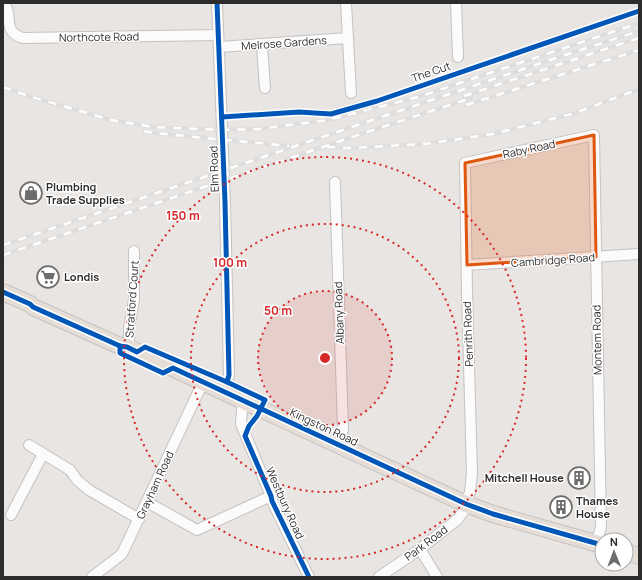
<svg xmlns="http://www.w3.org/2000/svg" width="642" height="580" font-family="Manrope,sans-serif">
<style>
.lines{fill:none;stroke-linecap:round;stroke-linejoin:round}
.minor-casing{stroke:#c4c2c2;stroke-width:12}
.primary-casing{stroke:#c5c3c2;stroke-width:18}
.minor{stroke:#fcfbfb;stroke-width:10}
.primary{stroke:#e6ded6;stroke-width:16}
.rail-casing{stroke:#dededf;stroke-width:4}
.rail{stroke:#fff;stroke-width:2.5;stroke-dasharray:8;stroke-linecap:butt}
.cycleway-casing{stroke:#fff;stroke-width:8}
.cycleway{stroke:#0057b8;stroke-width:5}
.marked{fill:#df570e;fill-opacity:0.2;stroke:#df570e;stroke-width:3;stroke-linejoin:round}
.ring{fill:none;stroke:#d62828;stroke-width:2;stroke-dasharray:2 4}
.labels{text-anchor:middle;stroke-width:3;stroke-linejoin:round;paint-order:stroke}
.street-label{font-size:11px;fill:#2c2c2c;stroke:#fff}
.poi-label{font-size:11px;font-weight:bold;fill:#2c2c2c;stroke:#fff;text-anchor:start}
.centre{fill:#d62828;stroke:#fff;stroke-width:2}
.ring-label{font-size:12px;text-anchor:middle;font-weight:bold;fill:#d62828;stroke:#fff;stroke-width:3;stroke-linejoin:round;paint-order:stroke}
</style>
<rect width="100%" height="100%" fill="#e9e5e2"/>
<g class="lines">
<g class="minor-casing">
<g id="minor">
<path d="M4,3C14,15 1,32 23,38L218,35"/>
<polyline points="217,3 225,202 229,375 224,391"/>
<polyline points="346,3 351,93"/>
<polyline points="456,3 458,57"/>
<polyline points="262,45 265,88"/>
<polyline points="219,47 348,38"/>
<polyline points="335,182 343,429 338,444"/>
<polyline points="467,265 639,254"/>
<polyline points="127,347 129,344 129,328 134,300 134,251"/>
<polyline points="244,401 242,409 241,424 271,496 272,501 309,577"/>
<polyline points="29,445 70,470 77,480 89,490 139,519"/>
<polyline points="147,502 197,530 271,496"/>
<polyline points="11,515 43,454"/>
<polyline points="420,549 437,577"/>
<polyline points="92,577 122,554 203,382"/>
<polyline points="379,577 420,549 458,519 464,510 470,492 472,473 467,292 465,163 594,135 601,527 596,544"/>
</g>
</g>
<g class="primary-casing">
<g id="primary">
<polyline points="3,292 30,304 33,307 120,346 127,347 466,504 493,514 602,545"/>
<polyline points="626,552 639,556"/>
</g>
</g>
<use href="#minor" class="minor"/>
<use href="#primary" class="primary"/>
<g class="rail-casing">
<g id="rail">
<polyline points="3,87 32,97 111,120 153,127 223,130 259,129 328,120 418,97 639,23"/>
<polyline points="464,96 639,38"/>
<polyline points="466,105 639,50"/>
<polyline points="144,131 154,133 289,146"/>
<polyline points="327,147 349,148 425,144 493,134 575,113 639,89"/>
<polyline points="3,245 553,59 639,31"/>
<polyline points="3,255 367,132 471,98"/>
</g>
</g>
<use href="#rail" class="rail"/>
<g class="cycleway-casing">
<g id="cycleway">
<polyline points="217,3 225,202 229,375 227,382"/>
<polyline points="222,117 299,112 331,114 377,101 639,11"/>
<polyline points="3,292 30,304 33,307 120,346 127,347 137,352 145,347 227,382 265,400 257,416 249,426 245,436 271,496 272,501 309,577"/>
<polyline points="120,346 120,353 163,373 173,368 466,504 493,514 602,545"/>
</g>
</g>
<use href="#cycleway" class="cycleway"/>
</g>
<path class="marked" d="M594,135L596,257L467,265L465,163Z"/>
<circle cx="325" cy="358" r="67" fill="#d62828" fill-opacity=".12"/>
<g class="ring">
<circle cx="325" cy="358" r="67"/>
<circle cx="325" cy="358" r="134"/>
<circle cx="325" cy="358" r="201"/>
</g>
<defs>
<g id="shop-ring" transform="scale(1.15)"><circle r="9.5" fill="#fff" stroke="#6e6d6c" stroke-width="1.5"/><path d="M-5-2.5h2.3a2.7 3.5 0 0 1 5.4 0H5L5.5 6h-11ZM-1.5-2.5h3a1.5 2.3 0 0 0-3 0Z" fill="#6e6d6c"/></g>
<g id="supermarket-ring" transform="scale(1.15)"><circle r="9.5" fill="#fff" stroke="#6e6d6c" stroke-width="1.5"/><path d="M-6-5.5h2.5l.6 2H6L4.5 2H-2.5L-4.4-4H-6ZM-1.5 3.2a1.3 1.3 0 1 0 .1 0ZM3 3.2a1.3 1.3 0 1 0 .1 0Z" fill="#6e6d6c"/></g>
<g id="building-ring" transform="scale(1.15)"><circle r="9.5" fill="#fff" stroke="#6e6d6c" stroke-width="1.5"/><path d="M-4-6H4V6H1V3H-1V6H-4ZM-2.5-4.3h1.7v1.8h-1.7ZM.8-4.3h1.7v1.8H.8ZM-2.5-1h1.7V.8h-1.7ZM.8-1h1.7V.8H.8Z" fill="#6e6d6c"/></g>
</defs>
<g fill-rule="evenodd">
<use href="#shop-ring" x="31" y="193"/>
<use href="#supermarket-ring" x="48" y="277"/>
<use href="#building-ring" x="579" y="478"/>
<use href="#building-ring" x="561" y="507"/>
</g>
<g class="labels">
<g class="street-label">
<text transform="translate(99 37) rotate(-1)" y="4">Northcote Road</text>
<text transform="translate(284 43) rotate(-4)" y="4">Melrose Gardens</text>
<text transform="translate(431 72) rotate(-19)" y="4">The Cut</text>
<text transform="translate(529 149) rotate(-12)" y="4">Raby Road</text>
<text transform="translate(214 169) rotate(-92)" y="4">Elm Road</text>
<text transform="translate(553 260) rotate(-4)" y="4">Cambridge Road</text>
<text transform="translate(132 299) rotate(-86)" y="4">Stratford Court</text>
<text transform="translate(339 313) rotate(-92)" y="4">Albany Road</text>
<text transform="translate(468 334) rotate(-92)" y="4">Penrith Road</text>
<text transform="translate(597 340) rotate(-91)" y="4">Montem Road</text>
<text transform="translate(324 427) rotate(25)" y="4">Kingston Road</text>
<text transform="translate(155 485) rotate(-65)" y="4">Grayham Road</text>
<text transform="translate(285 503) rotate(66)" y="4">Westbury Road</text>
<text transform="translate(426 543) rotate(-37)" y="4">Park Road</text>
</g>
<g class="poi-label">
<text x="46" y="191">Plumbing<tspan x="46" dy="13">Trade Supplies</tspan></text>
<text x="64" y="281">Londis</text>
<text x="564" y="482" text-anchor="end">Mitchell House</text>
<text x="576" y="505">Thames<tspan x="576" dy="13">House</tspan></text>
</g>
</g>
<circle cx="325" cy="358" r="6" class="centre"/>
<g class="ring-label">
<text x="183" y="220">150 m</text>
<text x="230" y="267">100 m</text>
<text x="278" y="315">50 m</text>
</g>
<rect width="642" height="580" fill="none" stroke="#2c2c2c" stroke-width="8"/>
<g transform="translate(614 552) rotate(359)"><circle r="19" fill="#ffffff" stroke="#ababab"/>
<path d="M0-3L7 15L0 10L-7 15Z" fill="#6e6d6c"/>
<text y="-6" font-size="11" font-weight="bold" text-anchor="middle" fill="#2c2c2c">N</text>
</g>
</svg>
